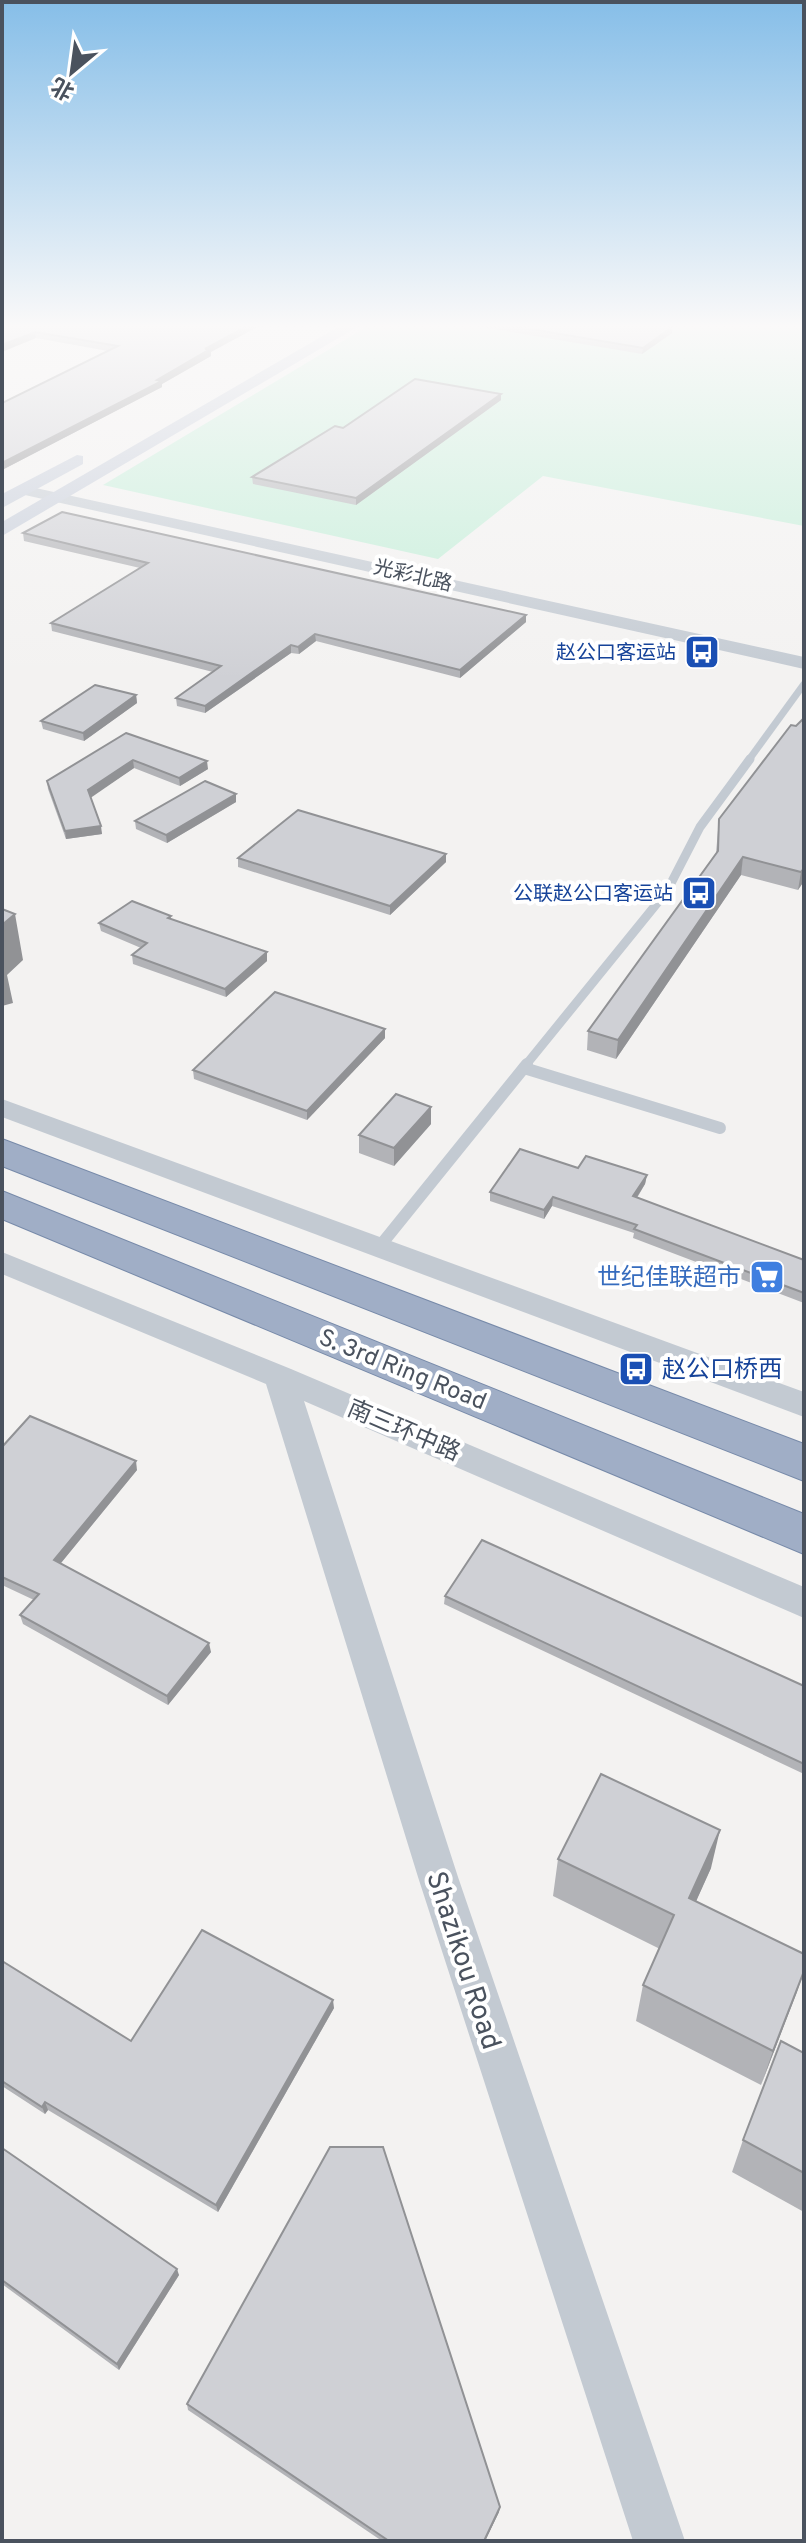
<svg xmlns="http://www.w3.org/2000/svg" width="806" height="2543" font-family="Overpass,'Noto Sans SC',sans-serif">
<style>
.green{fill:#c3eed8}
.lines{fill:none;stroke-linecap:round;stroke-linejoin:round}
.trunk-casing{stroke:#778aa9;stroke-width:2}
.service-far2{stroke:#c3cad2;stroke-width:7}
.service-far1{stroke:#c3cad2;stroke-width:9}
.service{stroke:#c3cad2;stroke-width:12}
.tertiary{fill:#c3cad2;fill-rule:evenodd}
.secondary{fill:#c5ccd9;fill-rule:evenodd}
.trunk{fill:#a0aec6;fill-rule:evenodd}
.wall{fill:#b2b3b7}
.shaded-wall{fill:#919295}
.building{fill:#cfd0d5;stroke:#919295;stroke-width:2}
.labels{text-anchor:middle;stroke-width:8;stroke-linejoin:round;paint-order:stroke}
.far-street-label{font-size:20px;fill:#4a525e;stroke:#fff}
.far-transit-label{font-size:20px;fill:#164399;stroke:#fff;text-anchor:end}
.shop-label{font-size:24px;fill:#366cbe;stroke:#fff;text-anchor:end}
.street-label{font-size:24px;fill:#4a525e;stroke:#fff}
.transit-label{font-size:24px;fill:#164399;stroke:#fff;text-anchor:start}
.near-street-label{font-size:28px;fill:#4a525e;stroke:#fff}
</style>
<rect width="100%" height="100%" fill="#f3f2f1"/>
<polygon class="green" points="373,323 804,323 804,526 543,476 438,559 103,485"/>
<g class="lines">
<g class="trunk-casing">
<g id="trunk">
<polygon points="2,1139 804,1444 804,1481 2,1166"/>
<polygon points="2,1191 804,1514 804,1554 2,1219"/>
</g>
</g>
<polyline class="service-far2" points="748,761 804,684"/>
<polyline class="service-far1" points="525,1066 667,891 700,827 750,759"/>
<g class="service">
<polyline points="524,1068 720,1128"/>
<polyline points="380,1246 527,1064"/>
</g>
<g class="tertiary">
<polygon points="22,485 804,657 804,669 16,493 14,490"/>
<polygon points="2,1099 804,1392 804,1417 2,1117"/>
<polygon points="2,1252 291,1369 804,1587 804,1618 304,1401 458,1877 685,2541 633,2541 418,1877 266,1384 2,1274"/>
</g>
<g class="secondary">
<polygon points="345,323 364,323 2,536 2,522"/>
<polygon points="77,455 83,456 83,464 2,508 2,494"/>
</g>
<use href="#trunk" class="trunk"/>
</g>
<g class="wall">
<polygon points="2,323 211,352 211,356 162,384 162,387 2,470 2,403 108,351 36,338"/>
<polygon points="458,323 645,323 672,333 642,354"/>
<polygon points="501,394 501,400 356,505 253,484 252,477 343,428"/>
<polygon points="23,533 526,622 460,678 316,641 299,654 291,653 205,713 177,706 176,698 213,672 52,631 51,623 140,568 24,541"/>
<polygon points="136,695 137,703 84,741 43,729 41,721"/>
<polygon points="791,725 804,881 798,890 741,875 616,1059 587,1050 588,1031 716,853 719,819"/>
<polygon points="126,733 208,769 180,786 134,768 90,797 102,834 66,839 48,789 47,781"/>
<polygon points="236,794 236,802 167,843 136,829 135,821"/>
<polygon points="446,854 446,862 390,915 238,867 238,858"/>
<polygon points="171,916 171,919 267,961 226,997 133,964 132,955 141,948 101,931 99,923"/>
<polygon points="385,1029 385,1038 307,1120 194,1079 193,1070"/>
<polygon points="431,1124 394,1166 359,1153 359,1135"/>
<polygon points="578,1168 647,1175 645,1184 637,1198 804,1260 804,1303 633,1238 634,1233 552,1206 544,1219 490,1201 490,1192"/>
<polygon points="2,1447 137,1470 61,1563 211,1652 168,1705 23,1624 20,1615 34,1600 2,1585"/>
<polygon points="445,1596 804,1686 804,1774 444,1604"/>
<polygon points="558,1859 711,1868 696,1901 804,1972 761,2085 636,2021 643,1985 660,1949 553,1896"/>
<polygon points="2,1961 131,2041 334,2008 218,2212 48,2110 45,2114 2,2086"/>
<polygon points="804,2053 804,2212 732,2172 743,2140"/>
<polygon points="2,2148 179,2275 119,2370 2,2284"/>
<polygon points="187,2404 499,2512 485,2541 382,2541 188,2410"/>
</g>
<g class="shaded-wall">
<polygon points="253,323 265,323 211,352 211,356 162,384 162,387 2,470 2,463 157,380 205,349"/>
<polygon points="672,327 672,333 642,354 643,348"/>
<polygon points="35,332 36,338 2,352 2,345"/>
<polygon points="501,394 501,400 356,505 356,498"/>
<polygon points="526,615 526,622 460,678 460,670"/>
<polygon points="315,634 316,641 299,654 298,647"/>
<polygon points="291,645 291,653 205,713 205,706"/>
<polygon points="136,695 137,703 84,741 83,733"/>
<polygon points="133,760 134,768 89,799 88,790"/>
<polygon points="207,761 208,769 180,786 179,778"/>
<polygon points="236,794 236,802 167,843 166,835"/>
<polygon points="101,826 102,834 66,839 65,831"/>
<polygon points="446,854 446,862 390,915 390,906"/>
<polygon points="743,857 741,875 616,1059 618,1040"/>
<polygon points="804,868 804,881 798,890 801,872"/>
<polygon points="15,914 23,960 7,975 13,1003 2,1006 2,925"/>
<polygon points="267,952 267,961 226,997 225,989"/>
<polygon points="385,1029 385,1038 307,1120 307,1111"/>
<polygon points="431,1107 431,1124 394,1166 394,1148"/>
<polygon points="647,1175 645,1184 632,1205 633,1196"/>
<polygon points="553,1197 552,1206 544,1219 544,1210"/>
<polygon points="136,1461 137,1470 56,1569 54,1560"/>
<polygon points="209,1643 211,1652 168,1705 167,1696"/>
<polygon points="720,1830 711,1868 681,1935 689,1898"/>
<polygon points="804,1971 797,1992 761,2085 773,2051"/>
<polygon points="333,2000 334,2008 218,2212 216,2205"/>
<polygon points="45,2102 48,2110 45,2114 42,2107"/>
<polygon points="177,2269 179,2275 119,2370 117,2364"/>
<polygon points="500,2507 499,2512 485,2541 484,2541"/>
</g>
<g class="building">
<polygon points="2,323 253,323 205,349 210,349 157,380 162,381 2,463 2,403 118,346 35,332 2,345"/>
<polygon points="495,323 645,323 672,327 643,348"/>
<polygon points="415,379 501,394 356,498 252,477 335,426 343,428"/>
<polygon points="62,512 526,615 460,670 315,634 298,647 291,645 205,706 176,698 221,666 51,623 148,563 23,533"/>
<polygon points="95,685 136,695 83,733 41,721"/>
<polygon points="804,718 804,868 801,872 743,857 618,1040 588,1031 718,851 719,819 791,725 796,726"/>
<polygon points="126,733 207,761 179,778 133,760 88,790 101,826 65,831 47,781"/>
<polygon points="205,781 236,794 166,835 135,821"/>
<polygon points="298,810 446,854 390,906 238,858"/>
<polygon points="132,901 171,916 168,918 267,952 225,989 132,955 147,943 99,923"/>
<polygon points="2,909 15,914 2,925"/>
<polygon points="275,992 385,1029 307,1111 193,1070"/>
<polygon points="396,1094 431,1107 394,1148 359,1135"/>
<polygon points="520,1149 578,1168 586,1156 647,1175 633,1196 804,1260 804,1293 634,1229 637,1225 553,1197 544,1210 490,1192"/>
<polygon points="30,1416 136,1461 54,1560 209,1643 167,1696 20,1615 39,1594 2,1577 2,1447"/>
<polygon points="482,1540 804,1686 804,1764 445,1596"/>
<polygon points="601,1774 720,1830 689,1898 804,1954 804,1971 773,2051 643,1985 674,1915 558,1859"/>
<polygon points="202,1930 333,2000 216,2205 45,2102 42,2107 2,2081 2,1961 131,2041"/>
<polygon points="781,2041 804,2053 804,2173 743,2140"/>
<polygon points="330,2147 383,2147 500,2507 484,2541 389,2541 187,2404"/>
<polygon points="2,2148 177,2269 117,2364 2,2280"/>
</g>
<linearGradient id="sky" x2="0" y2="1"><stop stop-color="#86bee8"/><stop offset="0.48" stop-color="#faf9f9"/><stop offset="1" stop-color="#faf9f9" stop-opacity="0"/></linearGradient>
<rect width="806" height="679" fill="url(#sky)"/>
<defs>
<g id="bus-square" transform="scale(1.8)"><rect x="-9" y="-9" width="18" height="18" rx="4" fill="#1a4fb4" stroke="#fff"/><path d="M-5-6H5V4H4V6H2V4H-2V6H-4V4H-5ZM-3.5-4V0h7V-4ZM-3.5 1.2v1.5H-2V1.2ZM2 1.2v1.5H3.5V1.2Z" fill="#fff"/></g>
<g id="supermarket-square" transform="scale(1.8)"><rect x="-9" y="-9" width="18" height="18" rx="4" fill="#3f7fe0" stroke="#fff"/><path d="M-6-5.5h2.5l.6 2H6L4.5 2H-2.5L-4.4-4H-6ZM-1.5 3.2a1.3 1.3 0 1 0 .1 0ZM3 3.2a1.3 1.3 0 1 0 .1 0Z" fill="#fff"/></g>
</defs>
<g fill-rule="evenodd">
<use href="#bus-square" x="702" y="652"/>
<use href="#bus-square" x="699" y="893"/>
<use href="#supermarket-square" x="767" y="1277"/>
<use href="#bus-square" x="636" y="1369"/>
</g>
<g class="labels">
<g class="far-street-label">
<text transform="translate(413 575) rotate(13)" y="7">光彩北路</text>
</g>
<g class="far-transit-label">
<text x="676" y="659">赵公口客运站</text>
<text x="673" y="900">公联赵公口客运站</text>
</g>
<g class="shop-label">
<text x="741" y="1285">世纪佳联超市</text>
</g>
<g class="street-label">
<text transform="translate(403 1369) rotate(22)" y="8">S. 3rd Ring Road</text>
<text transform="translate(404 1430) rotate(23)" y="8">南三环中路</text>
</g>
<g class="transit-label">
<text x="662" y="1377">赵公口桥西</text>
</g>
<g class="near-street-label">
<text transform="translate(465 1960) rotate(72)" y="10">Shazikou Road</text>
</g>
</g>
<rect width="806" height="2543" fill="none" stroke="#4a525e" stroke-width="8"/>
<g transform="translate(72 72) rotate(209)" stroke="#ffffff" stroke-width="6" paint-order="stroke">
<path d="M0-6L14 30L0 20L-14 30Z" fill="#4a525e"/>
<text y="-12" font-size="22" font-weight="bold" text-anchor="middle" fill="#4a525e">北</text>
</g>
</svg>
